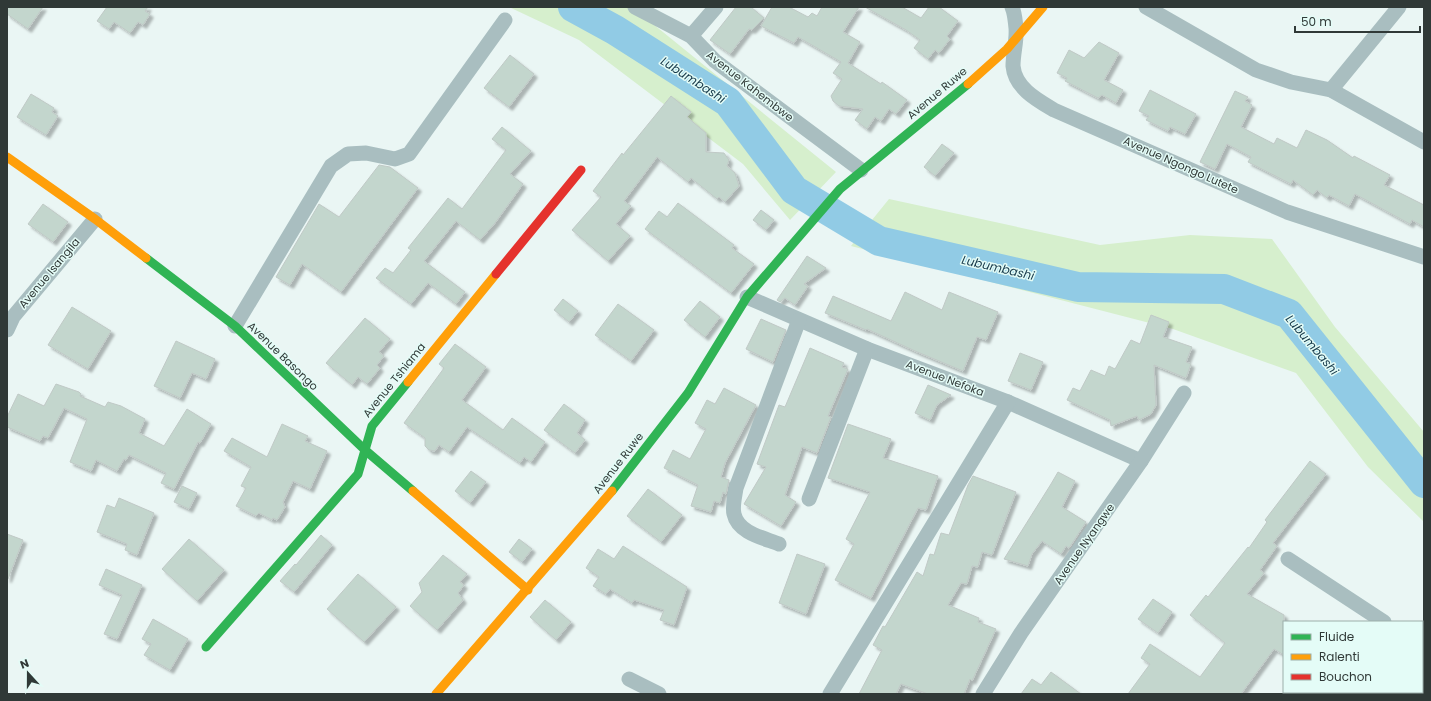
<svg xmlns="http://www.w3.org/2000/svg" width="1431" height="701" font-family="Poppins,sans-serif">
<style>
.green{fill:#d6efcd}
.lines{fill:none;stroke-linecap:round;stroke-linejoin:round}
.river{stroke:#91cbe5;stroke-width:30}
.building{fill:#c3d6cd;stroke:#c0c9c6;filter:url(#shadow)}
.street{stroke:#a9bec0;stroke-width:15}
.fast{stroke:#30b455;stroke-width:9}
.slow{stroke:#ff9f0a;stroke-width:9}
.jam{stroke:#e5322d;stroke-width:9}
.labels{text-anchor:middle;stroke-width:3;stroke-linejoin:round;paint-order:stroke}
.street-label{font-size:11px;fill:#303937;stroke:#e4fcf7}
.water-label{font-size:12px;font-style:italic;fill:#16394a;stroke:#e4fcf7}
</style>
<defs>
<filter id="shadow"><feDropShadow dx="3.5" dy="3.5" stdDeviation="1" flood-color="#0004"/></filter>
</defs>
<rect width="100%" height="100%" fill="#eaf6f4"/>
<g class="green">
<polygon points="509,7 632,7 836,172 790,220 743,164 579,40"/>
<polygon points="889,199 1100,245 1190,235 1272,239 1335,327 1424,432 1424,522 1368,467 1296,373 1173,329 851,246"/>
</g>
<g class="lines">
<polyline class="river" points="573,7 615,30 728,102 794,190 879,241 1078,287 1224,289 1289,314 1424,483"/>
</g>
<g class="building">
<polygon points="7,7 43,7 28,29 7,14"/>
<polygon points="107,7 148,7 145,11 150,14 143,25 138,22 130,33 114,22 109,29 97,21"/>
<polygon points="736,7 751,7 764,18 752,30 749,29 730,54 710,40"/>
<polygon points="772,7 789,7 808,17 812,13 817,16 822,7 859,7 843,32 860,42 848,63 881,84 882,82 907,100 896,114 889,109 881,121 875,117 867,129 855,120 863,109 839,106 833,101 831,96 842,79 833,73 841,62 798,37 794,43 761,26"/>
<polygon points="865,7 902,7 921,18 929,7 939,7 958,21 947,36 950,39 939,53 935,50 928,59 914,48 920,40 906,30"/>
<polygon points="1099,42 1119,53 1104,80 1123,90 1116,103 1102,95 1098,98 1065,81 1067,78 1057,73 1069,50 1084,58"/>
<polygon points="510,55 534,74 509,107 484,88"/>
<polygon points="1150,90 1196,114 1185,134 1170,127 1168,131 1146,120 1149,116 1139,111"/>
<polygon points="1235,91 1248,97 1245,101 1252,105 1241,127 1274,144 1277,138 1297,148 1306,130 1327,140 1353,158 1354,156 1390,175 1384,185 1424,205 1424,227 1412,220 1410,224 1355,194 1349,206 1329,195 1327,198 1317,190 1313,195 1293,180 1291,184 1248,162 1251,157 1227,144 1215,169 1200,162"/>
<polygon points="31,94 54,108 52,112 58,116 46,135 17,117"/>
<polygon points="671,96 691,112 687,117 706,133 706,152 724,153 729,160 727,166 735,173 739,186 725,202 719,197 717,199 691,178 688,182 657,157 624,201 631,206 616,224 630,236 608,261 572,230 601,197 593,191 622,153 623,155"/>
<polygon points="502,127 531,151 510,174 523,184 495,223 480,240 456,221 424,261 465,292 456,304 428,283 411,304 376,278 385,268 393,273 411,250 408,248 448,198 462,209 506,150 492,139"/>
<polygon points="942,144 954,153 935,176 924,167"/>
<polygon points="379,165 390,167 418,188 341,292 302,264 290,285 276,277 319,204 339,217"/>
<polygon points="678,203 734,245 732,248 754,264 731,293 645,229 659,211 667,217"/>
<polygon points="43,204 68,222 53,242 28,224"/>
<polygon points="761,210 774,220 766,230 753,220"/>
<polygon points="807,256 826,268 804,284 808,286 795,305 785,298 780,302 777,300"/>
<polygon points="905,292 942,310 949,292 998,312 986,340 977,337 963,371 915,351 867,329 866,330 825,313 833,296 891,321"/>
<polygon points="563,299 578,311 569,322 554,310"/>
<polygon points="700,301 720,317 705,337 684,320"/>
<polygon points="618,304 654,330 631,361 595,335"/>
<polygon points="72,307 111,331 88,369 48,345"/>
<polygon points="1151,315 1169,322 1163,337 1192,347 1186,362 1191,364 1186,378 1154,365 1156,405 1151,414 1139,420 1137,416 1111,426 1110,420 1067,400 1073,388 1080,391 1091,370 1105,376 1109,366 1115,369 1131,340 1140,344"/>
<polygon points="365,318 390,339 379,352 384,356 377,365 380,368 367,384 358,377 352,385 326,363"/>
<polygon points="761,319 786,330 773,362 746,349"/>
<polygon points="176,341 215,359 206,379 192,373 180,398 154,386"/>
<polygon points="455,344 486,367 462,400 503,430 512,418 545,442 531,462 524,457 520,463 467,427 449,452 439,445 435,451 429,450 425,446 425,438 404,423 444,368 439,364"/>
<polygon points="810,348 844,363 842,367 848,369 828,416 831,417 817,453 802,447 785,495 796,502 781,526 744,504 766,467 757,464 779,405 785,407"/>
<polygon points="1020,353 1043,362 1031,390 1008,381"/>
<polygon points="56,384 79,392 81,394 80,396 105,407 108,402 121,406 145,419 139,433 164,446 187,409 211,424 200,443 198,442 174,489 161,483 166,473 129,455 126,460 124,459 117,471 96,460 91,471 70,462 87,419 64,408 48,438 43,436 40,441 7,427 7,417 18,394 44,406"/>
<polygon points="928,385 951,395 937,405 930,420 915,413"/>
<polygon points="724,388 756,405 725,463 721,477 729,480 726,494 723,492 720,503 714,501 711,512 691,506 698,485 664,468 673,450 690,459 706,429 695,423 707,400 715,404"/>
<polygon points="564,404 585,420 577,433 585,440 575,453 544,430"/>
<polygon points="282,424 308,436 305,441 327,451 310,489 293,481 283,502 285,507 277,520 273,518 272,520 259,513 256,516 236,506 246,488 241,486 251,467 224,451 232,438 267,457"/>
<polygon points="848,424 891,439 883,458 938,476 926,510 918,508 871,598 835,580 854,544 846,539 870,492 828,478"/>
<polygon points="1310,461 1326,474 1273,543 1277,546 1260,570 1264,573 1247,594 1284,615 1284,655 1274,649 1241,694 1128,694 1150,664 1141,658 1150,644 1200,677 1225,643 1190,615 1206,595 1208,597 1248,547 1249,548 1267,522 1265,520"/>
<polygon points="471,471 486,482 470,503 455,491"/>
<polygon points="1058,472 1075,481 1062,507 1086,522 1069,548 1066,546 1061,554 1042,541 1032,554 1028,566 1004,559 1051,484"/>
<polygon points="973,476 1016,492 992,555 982,552 978,567 972,566 967,584 961,583 948,605 979,618 978,622 996,629 972,681 970,679 964,694 928,694 901,684 896,694 859,694 882,650 873,645 883,626 885,627 917,572 923,576 930,554 934,555 941,533 949,535 968,485"/>
<polygon points="182,486 197,493 189,509 174,502"/>
<polygon points="648,489 682,515 661,542 627,516"/>
<polygon points="119,498 154,513 137,555 125,550 127,544 97,532 107,505 115,508"/>
<polygon points="7,534 23,540 8,579 7,579"/>
<polygon points="321,535 332,545 294,592 280,581 295,564 296,565"/>
<polygon points="189,539 224,570 197,601 162,569"/>
<polygon points="519,539 532,549 522,562 509,552"/>
<polygon points="623,546 687,587 674,625 660,620 664,610 634,600 632,603 610,589 606,594 593,586 599,577 586,568 598,549 614,559"/>
<polygon points="797,554 825,564 806,614 779,603"/>
<polygon points="443,555 467,574 460,582 464,585 458,593 463,600 437,630 410,606 422,592 419,583"/>
<polygon points="106,569 142,585 117,639 104,634 122,595 99,585"/>
<polygon points="358,574 396,607 364,642 327,609"/>
<polygon points="1153,599 1172,612 1158,633 1138,619"/>
<polygon points="545,600 571,622 556,640 530,617"/>
<polygon points="153,619 188,639 170,670 144,655 151,644 142,639"/>
<polygon points="1051,672 1081,694 1021,694 1032,679 1041,685"/>
</g>
<g class="lines">
<g class="street">
<polyline points="635,7 691,36 715,61 861,170"/>
<path d="M1012,7C1015,14 1015,20 1016,28C1017,41 1013,53 1013,66C1015,88 1037,100 1054,110L1287,212L1424,257"/>
<polyline points="1146,7 1256,70 1291,82 1331,90 1424,142"/>
<polyline points="691,36 716,7"/>
<polyline points="1331,90 1399,7"/>
<polyline points="747,297 867,349 1008,402 1141,461"/>
<polyline points="235,326 331,166 348,154 366,153 395,159 409,154 505,20"/>
<polyline points="7,330 13,317 95,219"/>
<polyline points="809,499 867,349"/>
<path d="M779,544C764,538 738,533 734,514C732,506 735,496 736,488L799,320"/>
<polyline points="1288,559 1384,622"/>
<polyline points="1422,647 1424,648"/>
<polyline points="629,679 659,694"/>
<polyline points="830,694 1008,402"/>
<polyline points="983,694 1021,633 1141,461 1184,393"/>
<polyline points="1312,694 1316,692"/>
</g>
<g class="fast">
<polyline points="146,258 235,326 365,450 413,491"/>
<polyline points="612,491 688,393 747,297 840,189 968,84"/>
<polyline points="206,647 358,474 372,426 408,382"/>
</g>
<g class="slow">
<polyline points="968,84 1007,49 1043,7"/>
<polyline points="7,157 95,219 146,258"/>
<polyline points="408,382 496,274"/>
<polyline points="413,491 528,590"/>
<polyline points="436,694 612,491"/>
</g>
<polyline class="jam" points="496,274 581,170"/>
</g>
<g class="labels">
<g class="street-label">
<text transform="translate(750 86) rotate(38)" y="4">Avenue Kahembwe</text>
<text transform="translate(937 93) rotate(-40)" y="4">Avenue Ruwe</text>
<text transform="translate(1181 165) rotate(24)" y="4">Avenue Ngongo Lutete</text>
<text transform="translate(49 273) rotate(-50)" y="4">Avenue Isangila</text>
<text transform="translate(283 356) rotate(44)" y="4">Avenue Basongo</text>
<text transform="translate(945 378) rotate(21)" y="4">Avenue Nefoka</text>
<text transform="translate(394 380) rotate(-51)" y="4">Avenue Tshiama</text>
<text transform="translate(618 463) rotate(-52)" y="4">Avenue Ruwe</text>
<text transform="translate(1084 544) rotate(-55)" y="4">Avenue Nyangwe</text>
</g>
<g class="water-label">
<text transform="translate(693 80) rotate(33)" y="4">Lubumbashi</text>
<text transform="translate(998 268) rotate(13)" y="4">Lubumbashi</text>
<text transform="translate(1312 345) rotate(50)" y="4">Lubumbashi</text>
</g>
</g>
<rect width="1431" height="701" fill="none" stroke="#303937" stroke-width="16"/>
<rect x="1283" y="621" width="140" height="72" fill="#e4fcf7" stroke="#9caeaa"/>
<rect x="1291" y="634" width="20" height="6" fill="#30b455" stroke="#9caeaa"/>
<text x="1319" y="641" font-size="12" fill="#303937">Fluide</text>
<rect x="1291" y="654" width="20" height="6" fill="#ff9f0a" stroke="#9caeaa"/>
<text x="1319" y="661" font-size="12" fill="#303937">Ralenti</text>
<rect x="1291" y="674" width="20" height="6" fill="#e5322d" stroke="#9caeaa"/>
<text x="1319" y="681" font-size="12" fill="#303937">Bouchon</text>
<g transform="translate(28 673) rotate(339)" stroke="#e4fcf7" stroke-width="3" paint-order="stroke">
<path d="M0-3L7 15L0 10L-7 15Z" fill="#303937"/>
<text y="-6" font-size="11" font-weight="bold" text-anchor="middle" fill="#303937">N</text>
</g>
<path d="M1295 26v6h125v-6" fill="none" stroke="#303937" stroke-width="2"/>
<text x="1301" y="26" font-size="12" fill="#303937" stroke="#e4fcf7" stroke-width="3" paint-order="stroke">50 m</text>
</svg>
